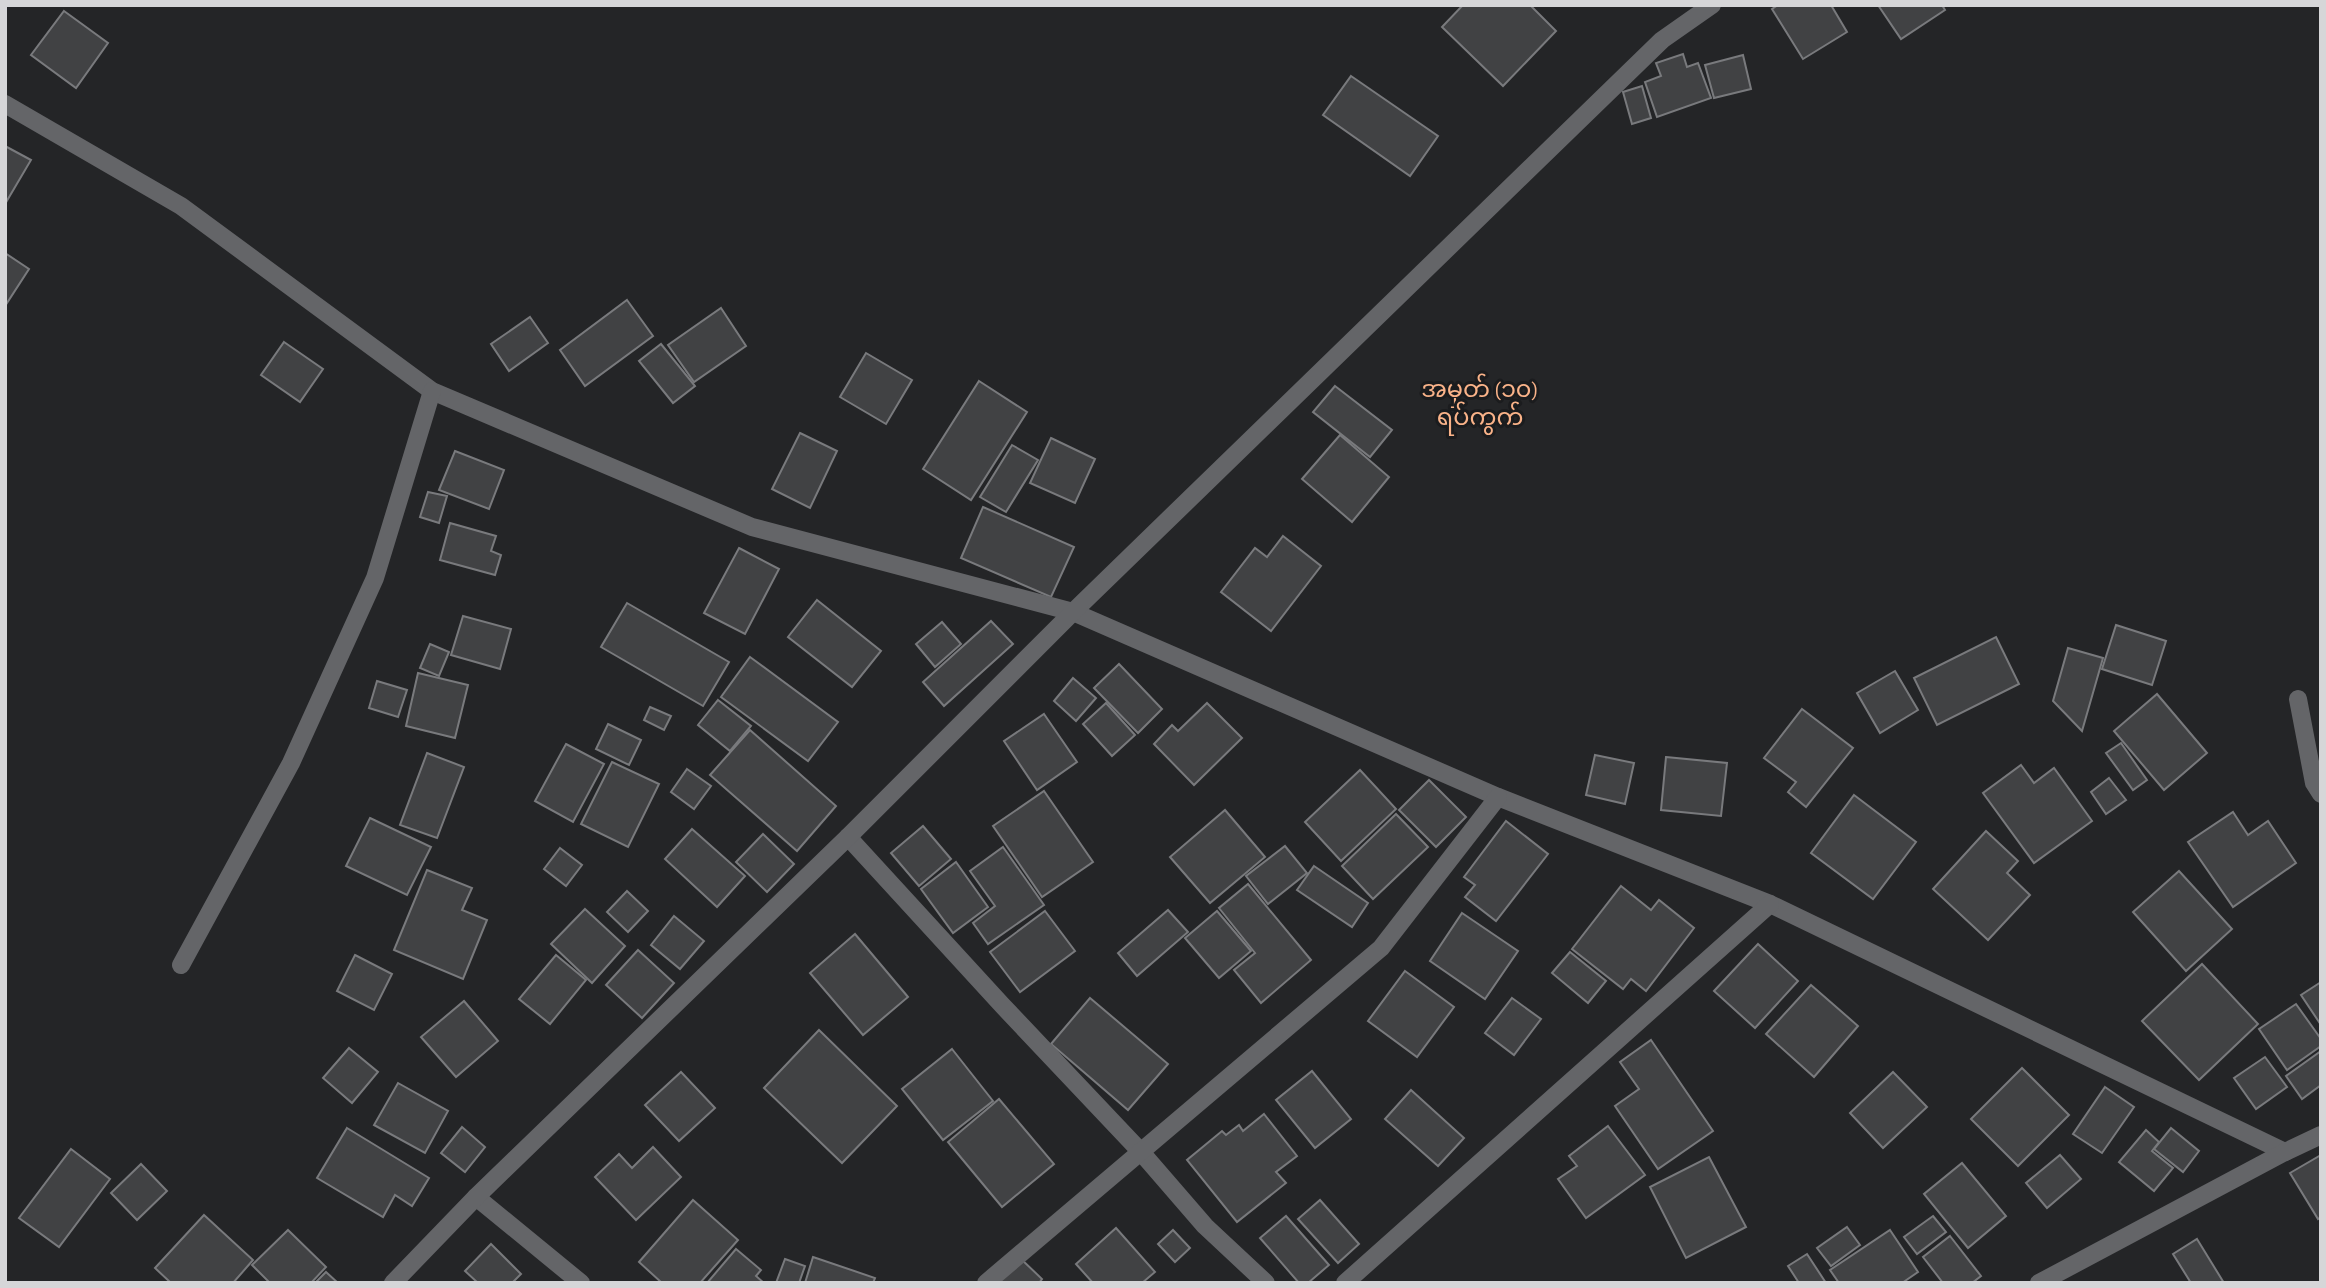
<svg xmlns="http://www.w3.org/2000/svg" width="2326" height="1288" font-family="'Alegreya Sans','Noto Sans Myanmar',sans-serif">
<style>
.building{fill:#414244;stroke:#797a7d;stroke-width:2}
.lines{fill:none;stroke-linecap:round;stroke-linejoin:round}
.street{stroke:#646568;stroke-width:18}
.labels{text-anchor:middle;stroke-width:6;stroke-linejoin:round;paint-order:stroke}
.quarter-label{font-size:24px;fill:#fab389;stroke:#1b1c1e}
</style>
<rect width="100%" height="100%" fill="#242527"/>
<g class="building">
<polygon points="1463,5 1530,5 1556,31 1503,86 1442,27"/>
<polygon points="1778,5 1831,5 1847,32 1803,59 1772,9"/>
<polygon points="1878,5 1942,5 1945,10 1901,39"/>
<polygon points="64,11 108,43 76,88 31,55"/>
<polygon points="1683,54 1687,67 1698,63 1711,98 1657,117 1645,82 1661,76 1656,63"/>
<polygon points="1743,55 1751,89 1714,98 1705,65"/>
<polygon points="1351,76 1438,136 1410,176 1323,115"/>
<polygon points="1642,86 1651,118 1632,124 1623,92"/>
<polygon points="5,146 31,160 5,204"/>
<polygon points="5,253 29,269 5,306"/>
<polygon points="627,300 653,336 585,386 560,350"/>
<polygon points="721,308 746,346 694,382 668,345"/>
<polygon points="530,317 548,343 509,371 491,344"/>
<polygon points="284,342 323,369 300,402 261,375"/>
<polygon points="661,344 695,386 673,403 639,361"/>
<polygon points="866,353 912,380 886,424 840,397"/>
<polygon points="979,381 1027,412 971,500 923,469"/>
<polygon points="1335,386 1392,430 1370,457 1313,412"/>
<polygon points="800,433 837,451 810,508 772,489"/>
<polygon points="1340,435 1389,477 1352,522 1302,479"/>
<polygon points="1051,438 1095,459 1075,503 1030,483"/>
<polygon points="1012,445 1038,460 1006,512 980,497"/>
<polygon points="455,451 504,470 489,509 439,490"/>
<polygon points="428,492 447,496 439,523 420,517"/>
<polygon points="983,507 1074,547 1051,597 961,558"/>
<polygon points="450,523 496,536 491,551 501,555 495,575 440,560"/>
<polygon points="1283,536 1321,566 1271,631 1221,592 1255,548 1267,557"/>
<polygon points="739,548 779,569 745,634 704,613"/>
<polygon points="817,600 881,651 852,687 788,637"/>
<polygon points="627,603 729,662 703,706 601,647"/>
<polygon points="463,616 511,629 500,669 451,655"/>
<polygon points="991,621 1013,644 944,706 923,682"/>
<polygon points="942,622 961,644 935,667 916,644"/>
<polygon points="2116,625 2166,641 2152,685 2102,669"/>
<polygon points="1996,637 2019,684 1937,725 1914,678"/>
<polygon points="430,644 449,652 439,676 420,668"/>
<polygon points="2068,648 2103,658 2082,731 2053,701"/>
<polygon points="750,657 838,722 808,761 721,697"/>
<polygon points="1119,664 1162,709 1138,733 1094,688"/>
<polygon points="1895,671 1918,710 1880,733 1857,693"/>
<polygon points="418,673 468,685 455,738 406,726"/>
<polygon points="1073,678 1096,698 1076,721 1054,701"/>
<polygon points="377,681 407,690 398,717 369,708"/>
<polygon points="2157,694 2207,753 2164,790 2114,731"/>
<polygon points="718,700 751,726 730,751 698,725"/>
<polygon points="1106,703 1135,735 1112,756 1083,724"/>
<polygon points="1207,703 1242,738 1194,785 1154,744 1172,725 1178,731"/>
<polygon points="650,707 671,716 664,730 644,720"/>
<polygon points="1802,709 1853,748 1806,807 1788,792 1796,782 1764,758"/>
<polygon points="1044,714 1077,762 1037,790 1004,741"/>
<polygon points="608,724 641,740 629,765 596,749"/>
<polygon points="750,730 836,806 797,851 710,775"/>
<polygon points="2121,743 2147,780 2133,790 2106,753"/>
<polygon points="566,744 604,764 573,822 535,801"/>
<polygon points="427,753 464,767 437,838 400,825"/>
<polygon points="1595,755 1634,763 1625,804 1586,795"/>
<polygon points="1666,757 1727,763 1721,816 1661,810"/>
<polygon points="612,762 659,784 628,847 581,824"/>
<polygon points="2021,765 2034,783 2054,768 2092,821 2034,863 1983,793"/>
<polygon points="687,769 711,786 694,809 671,792"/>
<polygon points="1360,770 1396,809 1341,861 1305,822"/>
<polygon points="2109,778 2126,800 2106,814 2091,792"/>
<polygon points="1429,780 1466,817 1436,847 1399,810"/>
<polygon points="1044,791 1093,862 1042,897 993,826"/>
<polygon points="1854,795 1916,842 1873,899 1811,853"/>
<polygon points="1225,810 1265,857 1210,903 1170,857"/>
<polygon points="2233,812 2248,835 2268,821 2296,863 2233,907 2188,842"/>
<polygon points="1396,814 1428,847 1373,899 1342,866"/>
<polygon points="370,818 431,847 407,895 346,866"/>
<polygon points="1506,821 1548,854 1496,921 1465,897 1475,885 1464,877"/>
<polygon points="923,826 951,859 919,886 891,853"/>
<polygon points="692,829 745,876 717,907 665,859"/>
<polygon points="1986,831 2018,861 2007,873 2030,895 1988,940 1933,889"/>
<polygon points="763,834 794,864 767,892 736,862"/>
<polygon points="1285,846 1307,873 1268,904 1246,876"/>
<polygon points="1003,847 1044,905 988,944 973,923 995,906 970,871"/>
<polygon points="560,848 582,865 566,886 544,869"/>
<polygon points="956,862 988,907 953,933 921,889"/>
<polygon points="1314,866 1368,903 1352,927 1297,890"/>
<polygon points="427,870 472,888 462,910 487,920 463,979 394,950"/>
<polygon points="2179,871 2232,929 2186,971 2133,912"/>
<polygon points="1248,884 1311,960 1261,1003 1234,970 1255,953 1219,908"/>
<polygon points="1621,886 1651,910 1659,900 1694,928 1646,991 1631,979 1623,989 1572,949"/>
<polygon points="627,891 648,911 628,932 607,912"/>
<polygon points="585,909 625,946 592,983 551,944"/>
<polygon points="1168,910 1188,932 1137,976 1118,953"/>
<polygon points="1045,911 1075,951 1020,992 990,952"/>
<polygon points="1217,911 1251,951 1219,978 1185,938"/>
<polygon points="1462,913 1518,951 1485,999 1430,961"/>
<polygon points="674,916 704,941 680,969 651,945"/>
<polygon points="855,934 908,997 863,1035 810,973"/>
<polygon points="1758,944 1798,981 1755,1028 1714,991"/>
<polygon points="638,950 674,983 642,1018 606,985"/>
<polygon points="1570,952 1606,981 1588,1003 1552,973"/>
<polygon points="355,955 392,974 374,1010 337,991"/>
<polygon points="556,955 586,980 550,1024 519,999"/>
<polygon points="2202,964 2258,1024 2199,1080 2142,1021"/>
<polygon points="1405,971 1454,1007 1417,1057 1368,1021"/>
<polygon points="2321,982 2321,1025 2301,995"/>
<polygon points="1811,985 1858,1026 1814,1077 1766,1034"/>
<polygon points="1090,998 1168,1064 1128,1110 1051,1044"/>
<polygon points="1512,998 1541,1019 1514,1055 1485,1033"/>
<polygon points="464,1001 498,1041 456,1077 421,1037"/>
<polygon points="2296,1004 2321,1039 2321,1046 2287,1070 2259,1029"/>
<polygon points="819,1030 897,1106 842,1163 764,1088"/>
<polygon points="1651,1040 1713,1131 1658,1169 1615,1106 1639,1089 1620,1062"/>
<polygon points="349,1048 378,1072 352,1103 323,1078"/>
<polygon points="952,1049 993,1101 943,1140 902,1089"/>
<polygon points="2321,1051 2321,1085 2302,1099 2286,1076"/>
<polygon points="2265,1057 2287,1087 2256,1109 2234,1078"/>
<polygon points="2022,1068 2069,1115 2018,1166 1971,1119"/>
<polygon points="1312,1071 1351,1119 1315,1148 1276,1100"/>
<polygon points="681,1072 715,1108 679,1141 645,1105"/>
<polygon points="1893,1072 1927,1107 1883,1148 1850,1113"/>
<polygon points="398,1083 448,1111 425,1153 374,1125"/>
<polygon points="2105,1087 2134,1107 2102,1153 2073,1134"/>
<polygon points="1411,1090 1464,1138 1438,1166 1385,1119"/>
<polygon points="999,1099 1054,1164 1002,1207 948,1142"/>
<polygon points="1264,1114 1297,1156 1276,1172 1286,1183 1237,1222 1187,1160 1222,1131 1226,1135 1239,1125 1243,1131"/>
<polygon points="1608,1126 1645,1175 1586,1218 1558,1179 1577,1166 1569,1156"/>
<polygon points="462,1127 485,1147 465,1172 441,1153"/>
<polygon points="347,1128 429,1178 412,1206 395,1195 383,1217 317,1178"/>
<polygon points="2171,1128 2199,1151 2183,1172 2154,1149"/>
<polygon points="2146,1130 2159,1142 2152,1151 2173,1168 2154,1191 2119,1162"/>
<polygon points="653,1147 681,1177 636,1220 595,1177 619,1154 632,1168"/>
<polygon points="71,1149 110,1179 59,1247 19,1218"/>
<polygon points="2060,1155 2081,1179 2047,1208 2026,1183"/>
<polygon points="2321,1155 2321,1217 2318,1219 2290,1173"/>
<polygon points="1709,1157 1746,1227 1686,1258 1650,1187"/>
<polygon points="1962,1163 2006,1216 1968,1248 1924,1194"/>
<polygon points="141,1164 167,1191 137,1220 111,1193"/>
<polygon points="693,1200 738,1240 700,1283 662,1283 639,1262"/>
<polygon points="1320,1200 1359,1244 1338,1263 1298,1219"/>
<polygon points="204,1215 253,1260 233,1283 171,1283 155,1268"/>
<polygon points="1286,1216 1329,1265 1308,1283 1299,1283 1260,1238"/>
<polygon points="1933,1216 1946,1232 1917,1254 1904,1237"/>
<polygon points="1847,1227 1860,1245 1831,1266 1817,1248"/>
<polygon points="1116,1228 1155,1272 1142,1283 1093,1283 1076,1264"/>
<polygon points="288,1230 326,1267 311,1283 270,1283 252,1265"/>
<polygon points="1173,1230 1190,1248 1175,1262 1158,1244"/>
<polygon points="1890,1230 1918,1272 1902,1283 1839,1283 1830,1270"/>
<polygon points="1950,1236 1981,1276 1972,1283 1943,1283 1923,1257"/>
<polygon points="2197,1239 2224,1283 2191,1283 2173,1254"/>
<polygon points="491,1244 521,1274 512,1283 478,1283 465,1271"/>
<polygon points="736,1249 761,1270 756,1276 764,1283 707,1283"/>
<polygon points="1807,1254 1826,1283 1799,1283 1788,1266"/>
<polygon points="813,1257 875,1278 873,1283 805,1283"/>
<polygon points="1020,1258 1042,1279 1039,1283 997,1283"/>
<polygon points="785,1259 805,1266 799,1283 776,1283"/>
<polygon points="326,1272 338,1283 315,1283"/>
</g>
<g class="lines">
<g class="street">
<polyline points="5,104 181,206 432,391 752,527 1073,612 1498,797 1770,904 2285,1152"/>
<polyline points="2298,699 2314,783 2321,794"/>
<polyline points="848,837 1002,1005 1141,1152 1205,1226 1266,1283"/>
<polyline points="181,965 291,763 375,578 432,391"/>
<polyline points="476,1197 581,1283"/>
<polyline points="393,1283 476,1197 848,837 1073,612 1662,40 1712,5"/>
<polyline points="986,1283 1381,948 1498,797"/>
<polyline points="1345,1283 1770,904"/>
<polyline points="2039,1283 2285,1152 2321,1135"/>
</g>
</g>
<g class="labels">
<g class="quarter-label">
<text x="1480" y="397">အမှတ် (၁၀)<tspan x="1480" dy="28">ရပ်ကွက်</tspan></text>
</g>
</g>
<rect width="2326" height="1288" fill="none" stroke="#d6d6d8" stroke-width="14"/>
</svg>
